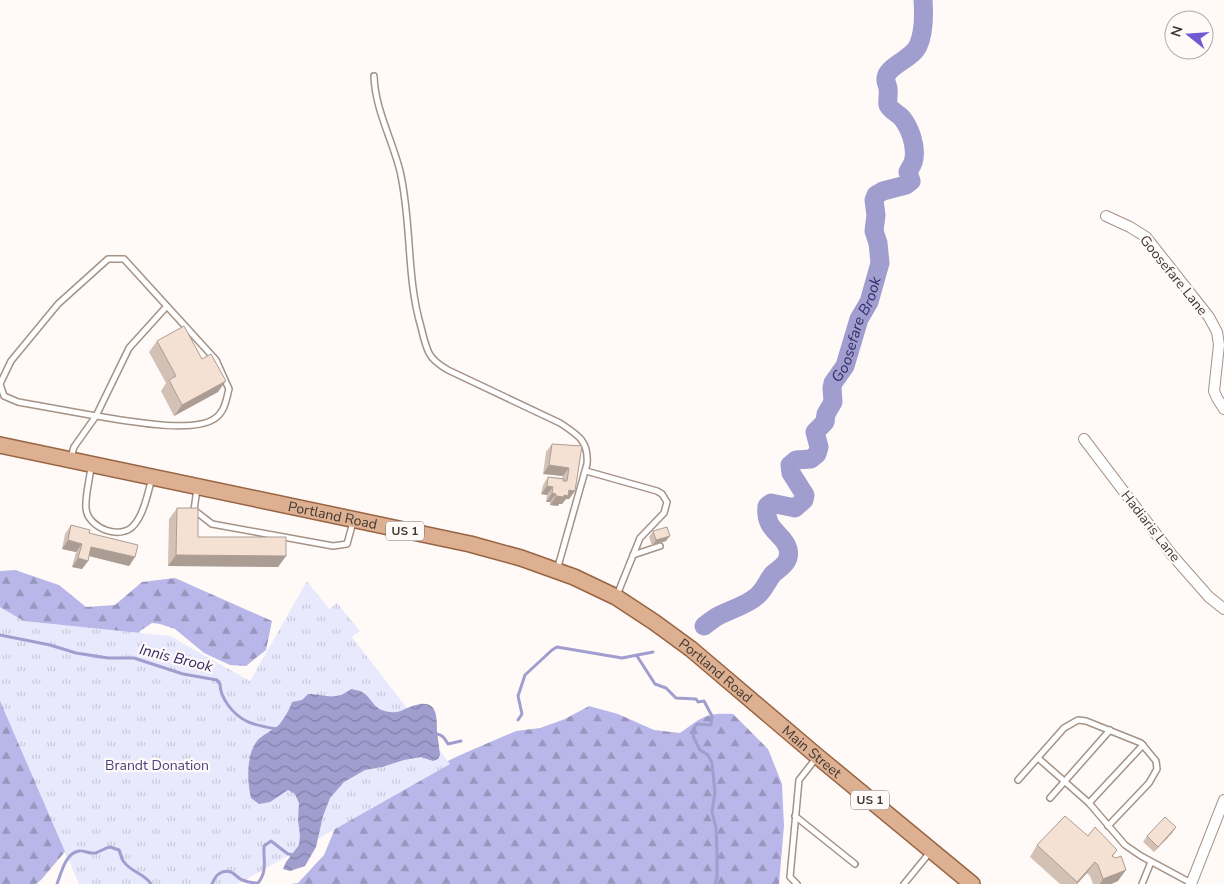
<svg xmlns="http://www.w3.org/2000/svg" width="1224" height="884" font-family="'Nunito Sans',sans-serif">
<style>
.forest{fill:url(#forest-firs)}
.park{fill:url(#park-tufts)}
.water{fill:url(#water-waves)}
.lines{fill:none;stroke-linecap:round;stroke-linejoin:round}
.stream{stroke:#a09dcf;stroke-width:3}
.river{stroke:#a09dcf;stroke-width:19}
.lane-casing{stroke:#a59287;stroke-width:8}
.street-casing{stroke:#a59287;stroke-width:12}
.primary-casing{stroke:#986442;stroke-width:18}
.lane{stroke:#fff;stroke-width:5}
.street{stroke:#fff;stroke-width:10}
.primary{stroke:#ddb092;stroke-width:15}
.wall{fill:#d3c1b6}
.shaded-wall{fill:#ac9d94}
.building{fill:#f5e0d4;stroke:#ac9d94}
.labels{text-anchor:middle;stroke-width:4.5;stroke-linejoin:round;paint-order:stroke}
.shield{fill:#fffaf8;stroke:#79726e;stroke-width:1}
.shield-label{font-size:12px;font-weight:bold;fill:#403833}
.street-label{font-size:14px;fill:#403833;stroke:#fffaf8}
.park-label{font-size:14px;fill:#4a4381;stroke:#fffaf8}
.water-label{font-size:15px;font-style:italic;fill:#342b67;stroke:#fffaf8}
</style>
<defs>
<pattern id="forest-firs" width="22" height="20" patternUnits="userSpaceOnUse" patternTransform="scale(1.25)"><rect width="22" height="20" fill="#b9b7e9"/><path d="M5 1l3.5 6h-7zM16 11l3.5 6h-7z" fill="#9896bd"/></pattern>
<pattern id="park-tufts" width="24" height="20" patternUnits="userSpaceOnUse" patternTransform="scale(1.25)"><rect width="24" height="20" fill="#e9e9fd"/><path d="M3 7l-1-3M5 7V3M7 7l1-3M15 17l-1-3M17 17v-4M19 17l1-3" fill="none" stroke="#c9c9d9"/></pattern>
<pattern id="water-waves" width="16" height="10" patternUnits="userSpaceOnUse" patternTransform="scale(1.25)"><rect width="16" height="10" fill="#a09dcf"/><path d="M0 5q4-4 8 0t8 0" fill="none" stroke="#8481a9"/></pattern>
</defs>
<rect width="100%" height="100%" fill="#fffaf8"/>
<g class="forest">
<polygon points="15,570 59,585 86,607 115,605 142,582 175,578 272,621 266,650 246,666 230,665 204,653 175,629 160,624 152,623 140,631 134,643 69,847 41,880 36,884 0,884 0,571"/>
<path d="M589,706L618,714L654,730L680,733C701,718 705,712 733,714L768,749L782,784L784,826L779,884H291L298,883L324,855L341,814L458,756L516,731L540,728L565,719Z"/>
</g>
<polygon class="park" points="307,581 329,609 337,603 360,631 352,637 450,764 238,884 79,884 0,701 0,607 24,621 170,636 250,681"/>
<path class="water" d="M351,689C354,690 359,690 362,692C373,698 372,710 390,712C400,714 406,707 416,705C437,699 437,716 437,731C438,739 439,747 440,755L438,759L433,761L421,757L404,760L382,767L365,770L344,782L330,798L323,816L316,847L305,866L290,871L283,869L286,862L299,845L300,835L298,820L299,803L295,794L288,790L270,802L259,804L251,798C247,782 246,755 257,741C263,734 272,731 279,725C283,720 290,709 292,702L302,700L308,694C327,694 334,702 351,689Z"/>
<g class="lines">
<g class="stream">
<path d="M0,635L50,645L76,653L108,658H134L183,674L217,680L220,684C220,692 223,698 228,705C241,723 255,725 276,729"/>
<polyline points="637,656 655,684 666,688 676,698 696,699 698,702 704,701 712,716 711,725 697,724 695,727 693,736 700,750 708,755 712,763 715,792 712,812 716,828 717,851 717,878 715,884"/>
<polyline points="518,720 522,714 518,696 525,675 552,650 557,647 622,658 653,652"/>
<path d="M434,734C442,733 445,739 448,744L461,741"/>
<path d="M57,884C61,874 65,853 79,851C84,850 89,854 95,853C100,852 104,848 110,847L119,850C121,854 121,859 124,862C131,872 145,874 151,884"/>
<path d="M212,884C215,876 221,869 231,872C235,874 238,878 242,880C247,882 252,883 258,883C268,871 263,859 264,846L271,841L288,854L295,855"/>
</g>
<path class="river" id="s1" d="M704,626C709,622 714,618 720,615C732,609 747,605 757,596C765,589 767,581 773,574C781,567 791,562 788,549C784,533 764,531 767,506L771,503L795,508L804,500L805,495L791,473L790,465L796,460L811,459L817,454L819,447L815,432L825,422L826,414L833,402L832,388L833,383L845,366L859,319L869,302L880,263L878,243L874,231L876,215L874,200L876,195L883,191L906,185L911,181L908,172C910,167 914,164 914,158C916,145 910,128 902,118C898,113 891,111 888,105C887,100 889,94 888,89C888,85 885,82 886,78C887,66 912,59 918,46C924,33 924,14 923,0"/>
<g class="lane-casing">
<g id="lane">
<path d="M374,76C375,109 392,139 400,171C412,223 406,276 421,327C423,335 425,345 429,353C433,361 441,366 448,370L560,423C578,435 589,441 587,464L557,570"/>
<path d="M71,457L74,447L96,416C124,420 191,434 214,419C225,412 226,400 229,389L216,360L124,259H108L58,304L11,361L0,384L4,396L18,402L96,416L129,348L167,306"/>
<path d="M91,466C90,479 85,495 86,508C87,528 121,541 134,525C144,514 148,492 152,478"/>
<polyline points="586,471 657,491 662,494 667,502 664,513 640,538 617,595"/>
<polyline points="197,489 194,510 212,524 333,546 347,544 353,522"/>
<polyline points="633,555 660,546"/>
<polyline points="1038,758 1089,803 1125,845 1141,856 1191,883"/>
<polyline points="1018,780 1064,728 1078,720 1086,721 1141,743 1156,761 1157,769 1149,783 1108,826"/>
<polyline points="1050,798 1110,730"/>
<polyline points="1089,803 1143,745"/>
<polyline points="795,816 855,864"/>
<polyline points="797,884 790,877 799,780 817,757"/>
<polyline points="904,884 931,851"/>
<polyline points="1142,884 1151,862"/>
</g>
</g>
<g class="street-casing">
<g id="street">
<polyline points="1106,216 1130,227 1146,237 1209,317 1217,332 1219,345 1214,391 1217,398 1224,409"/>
<polyline points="1084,439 1172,555 1209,597 1224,609"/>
<polyline points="1191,884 1224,800"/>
</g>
</g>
<g class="primary-casing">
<g id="primary">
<path id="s2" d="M0,445L470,544L521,558L574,577L616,597L654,622L691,649L817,756L972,884"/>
</g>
</g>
<use href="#lane" class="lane"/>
<use href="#street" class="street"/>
<use href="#primary" class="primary"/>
</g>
<g class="wall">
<polygon points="157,341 218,392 174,416 161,391 166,383 149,352"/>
<polygon points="552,444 582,446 575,491 569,499 566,499 562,504 559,504 558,506 550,505 550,502 546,502 547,495 541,494 543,485 548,477 562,478 563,476 543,474 546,452"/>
<polygon points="177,508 198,537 286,556 278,567 168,566 169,519"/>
<polygon points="71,525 89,533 135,557 129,566 89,556 88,561 82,569 72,567 76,552 62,549 65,534"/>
<polygon points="653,531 666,541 652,546 649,537"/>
<polygon points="1176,827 1172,833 1154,852 1143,842 1147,836"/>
<polygon points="1088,836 1117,850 1113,856 1118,881 1111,884 1093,884 1090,876 1087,873 1077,884 1060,884 1030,857 1037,845"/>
</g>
<g class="shaded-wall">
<polygon points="226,381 218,392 174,416 182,405"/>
<polygon points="549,465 569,468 563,476 543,474"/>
<polygon points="547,486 553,487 547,495 541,494"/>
<polygon points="569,490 575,491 569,499 566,499 562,504 559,504 558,506 550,505 556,496"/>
<polygon points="552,493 556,494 550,502 546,502"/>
<polygon points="670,536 666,541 652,546 656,540"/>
<polygon points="68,540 82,544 76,552 62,549"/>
<polygon points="91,547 135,557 129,566 85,555"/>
<polygon points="176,555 286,556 278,567 168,566"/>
<polygon points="78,558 88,561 82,569 72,567"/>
<polygon points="1176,827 1172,833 1154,852 1158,847"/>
<polygon points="1095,862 1087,873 1077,884 1076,884"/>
<polygon points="1126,870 1118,881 1111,884 1100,884 1103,879"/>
</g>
<g class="building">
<polygon points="184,326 202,359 211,354 226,381 182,405 169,380 176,376 157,341"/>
<polygon points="552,444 582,446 575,491 569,490 568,496 564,495 564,497 556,496 556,494 552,493 553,487 547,486 548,477 564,479 563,481 567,481 569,468 549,465"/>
<polygon points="177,508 198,508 198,537 286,537 286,556 176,555"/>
<polygon points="71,525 90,530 89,533 138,545 135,557 91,547 88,561 78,558 82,544 68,540"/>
<polygon points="667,527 670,536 656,540 653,531"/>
<polygon points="1065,816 1088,836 1095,827 1117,850 1112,856 1116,858 1121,856 1126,870 1103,879 1098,865 1095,862 1077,882 1037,845"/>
<polygon points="1165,817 1176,827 1158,847 1147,836"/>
</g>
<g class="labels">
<g class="shield">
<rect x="386" y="521.5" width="38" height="19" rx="4"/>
<rect x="851" y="790.5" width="38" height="19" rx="4"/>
</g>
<g class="shield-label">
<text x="405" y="535">US 1</text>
<text x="870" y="804">US 1</text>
</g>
<g class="street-label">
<text transform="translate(1174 275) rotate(51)" y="5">Goosefare Lane</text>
<text dy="5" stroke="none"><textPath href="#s2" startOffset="340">Portland Road</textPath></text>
<text transform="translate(1151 526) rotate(52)" y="5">Hadiaris Lane</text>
<text dy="5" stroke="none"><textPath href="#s2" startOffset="760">Portland Road</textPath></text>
<text dy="5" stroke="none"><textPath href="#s2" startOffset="886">Main Street</textPath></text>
</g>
<g class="park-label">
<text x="157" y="770">Brandt Donation</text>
</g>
<g class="water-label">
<text dy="5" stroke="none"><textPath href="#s1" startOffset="418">Goosefare Brook</textPath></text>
<text transform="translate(176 658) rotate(14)" y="5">Innis Brook</text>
</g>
</g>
<g transform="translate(1189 35) rotate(287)"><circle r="24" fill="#fffaf8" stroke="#b3aca9"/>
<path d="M0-4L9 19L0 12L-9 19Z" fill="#6f5ad4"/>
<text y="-8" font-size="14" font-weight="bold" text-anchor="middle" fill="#403833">N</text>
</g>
</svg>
